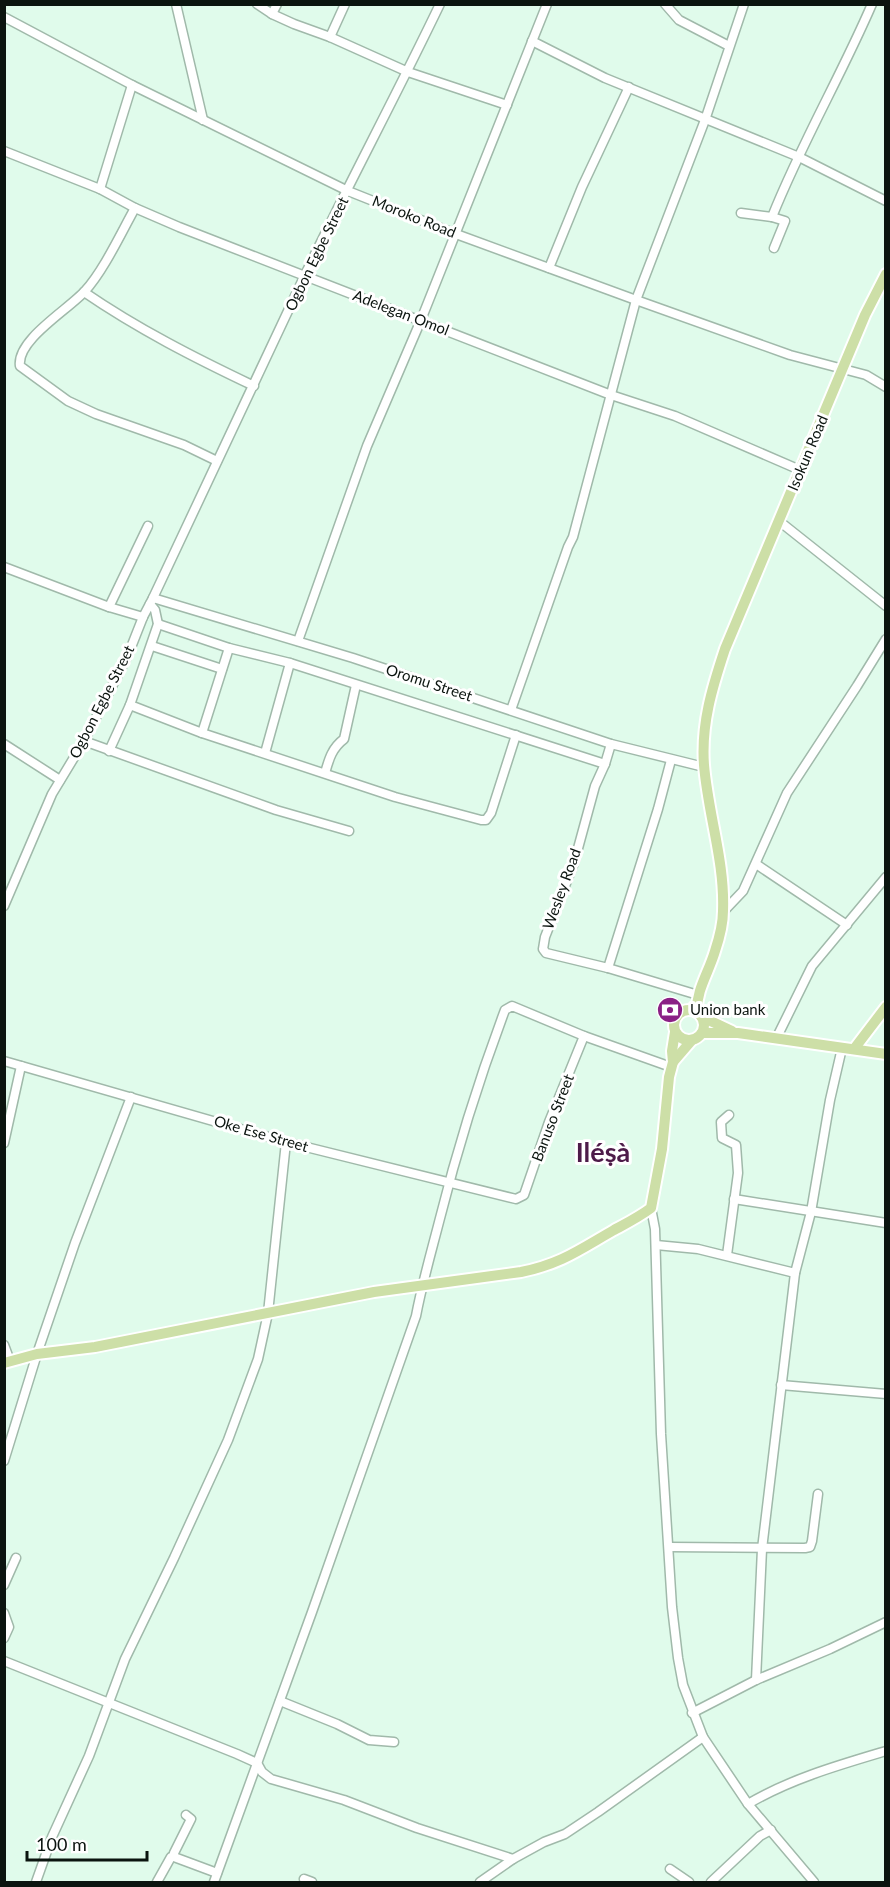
<svg xmlns="http://www.w3.org/2000/svg" width="890" height="1887" font-family="Lato,sans-serif">
<style>
.lines{fill:none;stroke-linecap:round;stroke-linejoin:round}
.minor-casing{stroke:#a0b9aa;stroke-width:11}
.major-casing{stroke:#fff;stroke-width:14}
.minor{stroke:#fff;stroke-width:8}
.major{stroke:#cddfa7;stroke-width:10}
.labels{text-anchor:middle;stroke-width:6;stroke-linejoin:round;paint-order:stroke}
.street-label{font-size:15px;fill:#0b140f;stroke:#fff}
.poi-label{font-size:15px;fill:#0b140f;stroke:#fff;text-anchor:start}
.town-label{font-size:27px;font-weight:bold;fill:#4d1b49;stroke:#fff}
</style>
<rect width="100%" height="100%" fill="#e0fbeb"/>
<g class="lines">
<g class="minor-casing">
<g id="minor">
<polyline points="176,4 203,120"/>
<polyline points="257,4 272,14 294,24 330,37 408,72 507,105"/>
<polyline points="665,4 679,20 729,46"/>
<polyline points="272,14 277,4"/>
<polyline points="4,17 132,85 348,191 456,234 636,300 790,355 866,375 886,387"/>
<polyline points="330,37 345,4"/>
<polyline points="532,41 605,78 799,157 886,201"/>
<polyline points="4,151 100,189 135,208 179,227 611,395 675,416 800,470"/>
<polyline points="100,189 132,85"/>
<path d="M135,208C121,233 104,270 85,291C69,309 16,340 20,366L68,401L96,414L184,445L217,461"/>
<path d="M741,213L772,217C801,144 841,76 872,4"/>
<polyline points="772,217 785,221 774,248"/>
<polyline points="549,268 582,187 629,87"/>
<path d="M84,292C138,329 195,358 254,386"/>
<polyline points="779,521 886,606"/>
<polyline points="4,567 109,607 143,617"/>
<polyline points="153,598 353,658 611,744 704,767"/>
<polyline points="109,607 148,526"/>
<polyline points="158,624 229,648 290,663 605,764"/>
<polyline points="298,641 367,446 421,320 547,4"/>
<polyline points="152,646 222,669"/>
<polyline points="130,705 202,733 395,797 481,820 486,820 491,813 516,735"/>
<polyline points="511,710 568,547 573,537 636,300 705,120 744,4"/>
<polyline points="202,733 229,648"/>
<polyline points="84,741 276,810 349,831"/>
<polyline points="4,744 60,780"/>
<polyline points="611,744 605,764 595,786 574,863 545,937 543,949 546,953 608,968 698,995"/>
<polyline points="109,751 130,705 158,624 155,610 150,604"/>
<polyline points="265,753 290,663"/>
<path d="M325,773C329,759 332,748 344,739L356,685"/>
<polyline points="756,864 847,925"/>
<path d="M4,906L52,794L84,741L128,655L143,617L153,598C203,491 253,384 304,277C348,185 396,96 440,4"/>
<polyline points="723,912 743,891 787,793 857,686 886,639"/>
<polyline points="608,968 658,809 671,760"/>
<polyline points="776,1039 812,966 886,877"/>
<polyline points="4,1061 286,1142 516,1199 524,1195 549,1122 584,1036"/>
<polyline points="4,1143 21,1066"/>
<polyline points="734,1199 886,1223"/>
<polyline points="651,1208 655,1229 661,1434 672,1607 678,1658 683,1685 703,1737 748,1804 814,1882"/>
<polyline points="656,1245 698,1249 795,1273"/>
<polyline points="727,1255 738,1173 736,1145 722,1138 721,1122 729,1115"/>
<polyline points="4,1345 10,1361"/>
<polyline points="781,1385 886,1394"/>
<polyline points="4,1461 37,1354 75,1243 131,1097"/>
<polyline points="669,1547 805,1548 810,1547 812,1541 818,1494"/>
<polyline points="4,1585 16,1558"/>
<polyline points="4,1613 9,1627 4,1638"/>
<polyline points="4,1661 237,1754 257,1763 262,1772 271,1779 344,1800 417,1828 513,1859"/>
<polyline points="756,1680 762,1549 795,1273 811,1212 830,1100 842,1048"/>
<polyline points="280,1701 337,1724 369,1740 394,1742"/>
<polyline points="692,1713 756,1680 830,1649 886,1622"/>
<path d="M748,1804C790,1779 839,1765 886,1751"/>
<polyline points="186,1815 191,1819 174,1853 174,1857 217,1873"/>
<polyline points="670,1869 689,1882"/>
<polyline points="304,1879 312,1882"/>
<polyline points="36,1882 52,1837 89,1756 125,1659 174,1558 228,1440 258,1359 268,1313 286,1142"/>
<polyline points="157,1882 171,1857 174,1856"/>
<path d="M214,1882L312,1612L416,1316C422,1284 431,1253 439,1222C457,1150 479,1079 505,1010L512,1006L584,1036L671,1067"/>
<polyline points="480,1882 513,1859 544,1842 565,1834 598,1812 703,1737"/>
<polyline points="711,1882 760,1836 771,1830"/>
</g>
</g>
<g class="major-casing">
<g id="major">
<circle cx="689" cy="1025" r="15"/>
<path d="M697,1012C696,990 709,972 715,951C719,939 723,924 723,911C725,862 708,814 704,765C701,724 712,688 725,649L865,315L886,274"/>
<polyline points="702,1017 732,1031"/>
<polyline points="702,1033 738,1033 886,1054"/>
<polyline points="854,1049 886,1007"/>
<polyline points="673,1062 692,1040"/>
<path d="M4,1363L37,1354L95,1347L374,1292L521,1272C561,1264 579,1250 614,1230C627,1223 639,1217 651,1208L662,1149L669,1077L673,1062L672,1051L675,1032"/>
</g>
</g>
<use href="#minor" class="minor"/>
<use href="#major" class="major"/>
</g>
<defs>
<g id="bank-disc" transform="scale(1.35)"><circle r="9.5" fill="#8b2085" stroke="#fff"/><path d="M-6-4H6V4H-6ZM0-2.3a2.3 2.3 0 1 0 0 4.6a2.3 2.3 0 1 0 0-4.6Z" fill="#fff"/></g>
</defs>
<g fill-rule="evenodd">
<use href="#bank-disc" x="670" y="1010"/>
</g>
<g class="labels">
<g class="street-label">
<text transform="translate(414 217) rotate(22)" y="5">Moroko Road</text>
<text transform="translate(317 254) rotate(-64)" y="5">Ogbon Egbe Street</text>
<text transform="translate(401 313) rotate(21)" y="5">Adelegan Omol</text>
<text transform="translate(808 453) rotate(-67)" y="5">Isokun Road</text>
<text transform="translate(429 683) rotate(18)" y="5">Oromu Street</text>
<text transform="translate(102 702) rotate(-63)" y="5">Ogbon Egbe Street</text>
<text transform="translate(562 889) rotate(-70)" y="5">Wesley Road</text>
<text transform="translate(553 1118) rotate(-69)" y="5">Banuso Street</text>
<text transform="translate(261 1134) rotate(16)" y="5">Oke Ese Street</text>
</g>
<g class="poi-label">
<text x="690" y="1015">Union bank</text>
</g>
<g class="town-label">
<text x="603" y="1162">Iléṣà</text>
</g>
</g>
<rect width="890" height="1887" fill="none" stroke="#0b140f" stroke-width="12"/>
<path d="M27 1851v9h120v-9" fill="none" stroke="#0b140f" stroke-width="3"/>
<text x="36" y="1851" font-size="18" fill="#0b140f" stroke="#ffffff" stroke-width="4.5" paint-order="stroke">100 m</text>
</svg>
